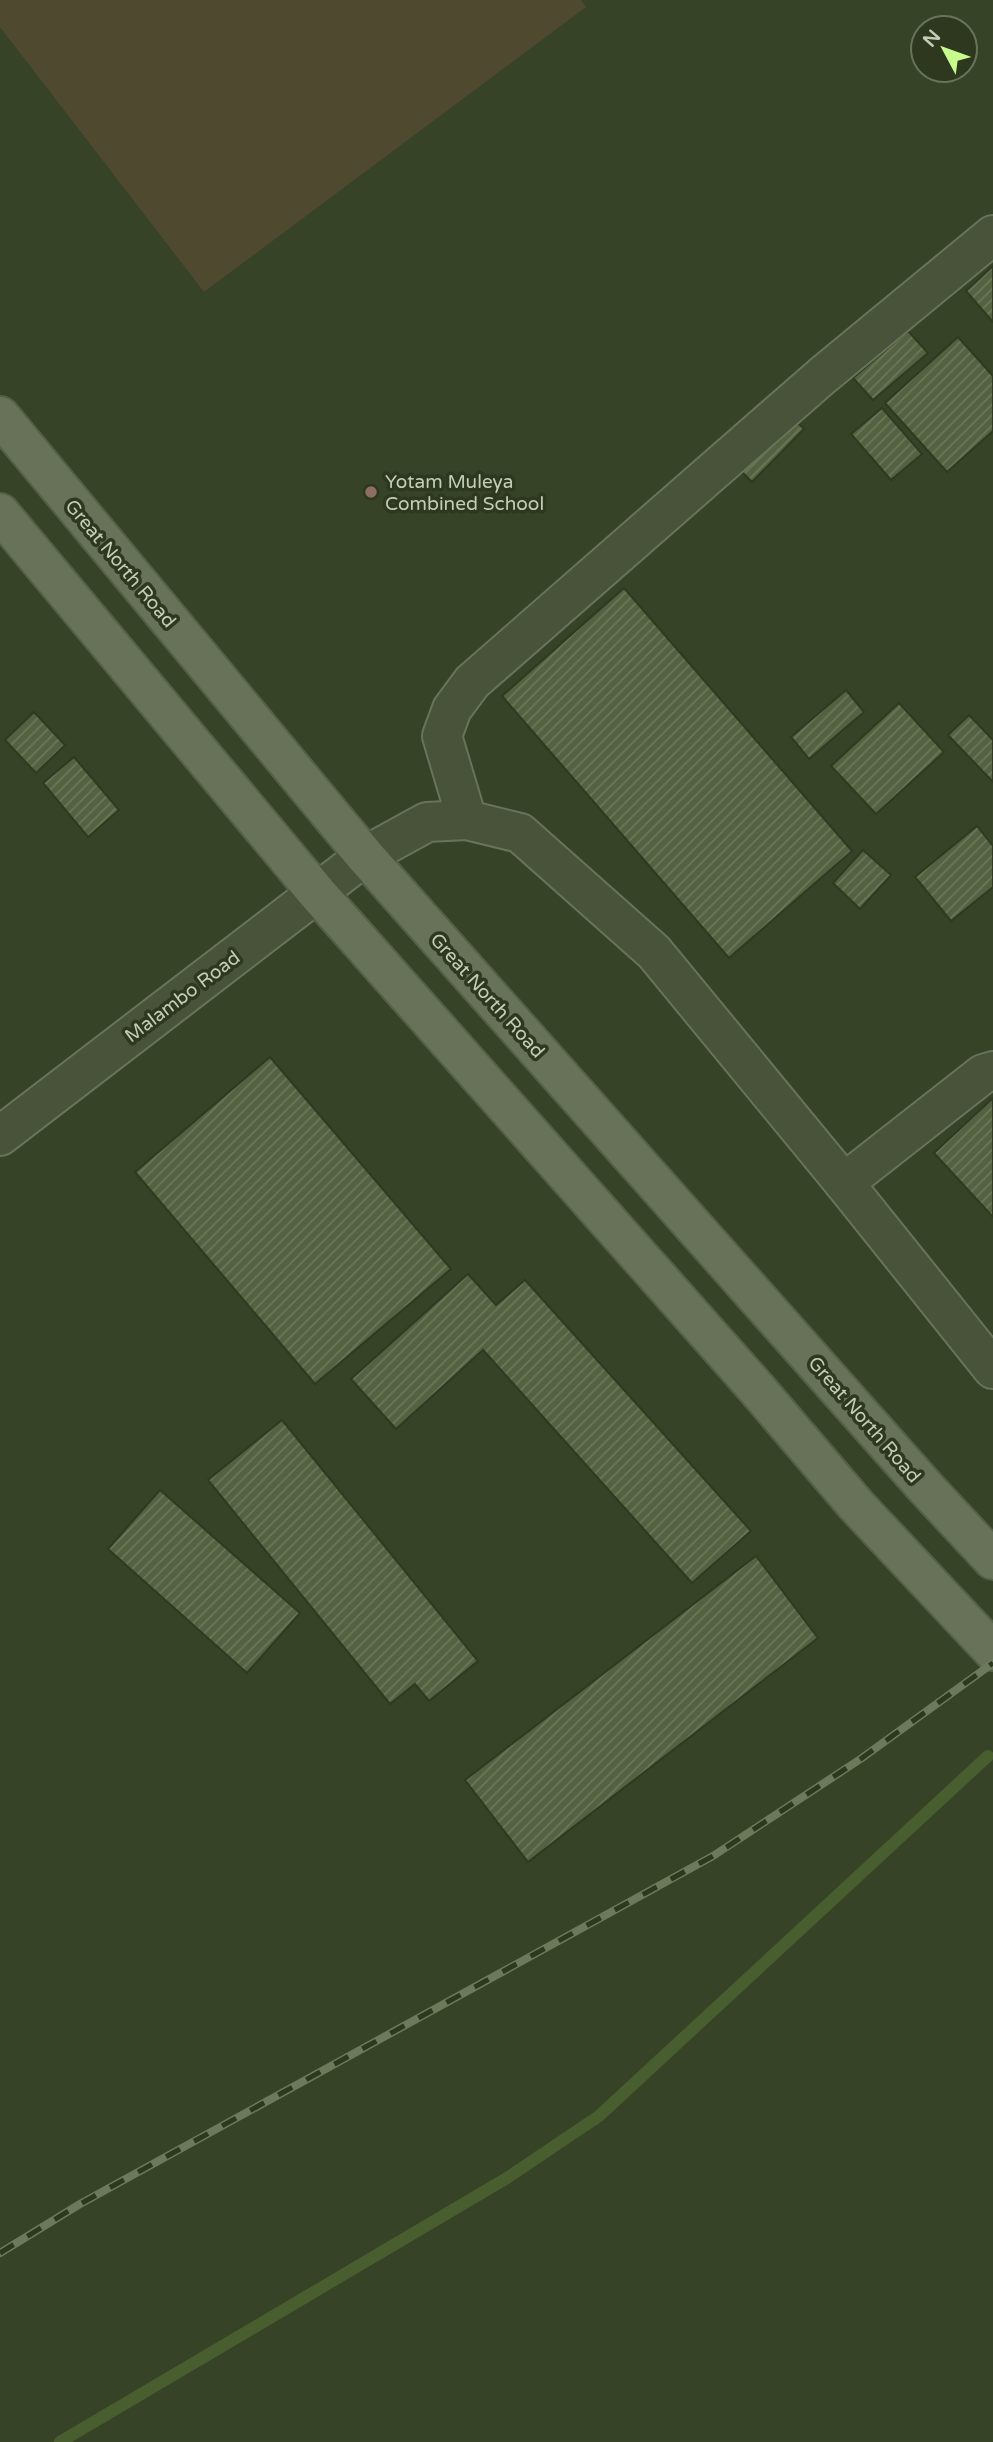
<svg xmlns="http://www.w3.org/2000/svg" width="993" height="2442" font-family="'Varela Round',sans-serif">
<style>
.pitch{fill:#4f4930}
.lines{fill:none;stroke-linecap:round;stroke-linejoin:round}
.stream{stroke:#495e2f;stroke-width:12}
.building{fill:url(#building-hatch);stroke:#2f3a21;stroke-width:2}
.minor-casing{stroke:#68735b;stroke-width:42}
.major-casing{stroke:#545f47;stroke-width:42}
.minor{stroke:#48533a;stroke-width:38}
.major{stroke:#677258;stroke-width:38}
.rail-casing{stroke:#6c7a5c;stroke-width:8}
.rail{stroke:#2d381f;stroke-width:5;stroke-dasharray:16;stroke-linecap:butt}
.education-dot{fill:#8d6e63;stroke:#2d381f;stroke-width:2.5}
.labels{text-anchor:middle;stroke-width:7;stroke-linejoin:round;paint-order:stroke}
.poi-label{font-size:19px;fill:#c2ccb7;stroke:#2d381f;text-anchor:start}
.street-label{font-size:19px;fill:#c2ccb7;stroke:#2d381f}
</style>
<defs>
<pattern id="building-hatch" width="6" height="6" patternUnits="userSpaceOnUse" patternTransform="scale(1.75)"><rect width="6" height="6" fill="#556241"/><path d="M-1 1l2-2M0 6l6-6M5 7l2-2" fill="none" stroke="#6c775a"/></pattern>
</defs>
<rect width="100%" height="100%" fill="#364326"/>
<polygon class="pitch" points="0,0 581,0 586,7 204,292 0,27"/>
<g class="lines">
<polyline class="stream" points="60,2442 507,2178 599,2116 988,1756"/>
</g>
<g class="building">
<polygon points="993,266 993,322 966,291"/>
<polygon points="908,331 928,353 873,400 853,378"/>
<polygon points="958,337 993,376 993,431 947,472 885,403"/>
<polygon points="882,408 922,454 891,480 851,434"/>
<polygon points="784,410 804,429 752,482 733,463"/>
<polygon points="624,588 852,851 729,958 502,696"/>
<polygon points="846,690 864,712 809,759 791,737"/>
<polygon points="899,703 944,752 876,814 831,766"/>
<polygon points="34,712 65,745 36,773 5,740"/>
<polygon points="969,715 993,740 993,782 948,735"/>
<polygon points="74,757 119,810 88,837 43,783"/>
<polygon points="977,826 993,846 993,887 951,921 915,877"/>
<polygon points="863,850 891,875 860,909 833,883"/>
<polygon points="270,1057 451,1269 315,1384 135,1172"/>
<polygon points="993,1098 993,1217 934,1153"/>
<polygon points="468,1274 496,1305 525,1280 751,1531 692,1583 483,1350 396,1429 351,1379"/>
<polygon points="282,1420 478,1661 429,1701 415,1684 390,1704 208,1480"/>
<polygon points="160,1490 300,1613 247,1673 108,1549"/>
<polygon points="756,1556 818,1638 528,1862 465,1780"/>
</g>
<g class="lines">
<g class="minor-casing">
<g id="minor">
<polyline points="467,820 442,736 452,709 472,682 822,376 993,235"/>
<polyline points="0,1136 365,856 427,822 467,820 520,833 654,952 844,1183 993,1369"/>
<polyline points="844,1183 983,1074 993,1071"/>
</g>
</g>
<g class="major-casing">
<g id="major">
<polyline points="0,416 365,856 926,1488 993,1560"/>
<polyline points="0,513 317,893 757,1389 856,1505 993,1651"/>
</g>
</g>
<use href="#minor" class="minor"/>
<use href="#major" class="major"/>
<g class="rail-casing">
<polyline id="rail" points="0,2253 80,2204 713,1856 862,1758 993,1663"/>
</g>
<use href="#rail" class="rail"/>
</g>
<circle class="education-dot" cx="371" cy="492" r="7"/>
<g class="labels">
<g class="poi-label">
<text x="385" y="488">Yotam Muleya<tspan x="385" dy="22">Combined School</tspan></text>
</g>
<g class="street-label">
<text transform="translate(121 563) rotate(50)" y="7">Great North Road</text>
<text transform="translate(488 995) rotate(48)" y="7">Great North Road</text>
<text transform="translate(182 996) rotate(-37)" y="7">Malambo Road</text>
<text transform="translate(865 1419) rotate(49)" y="7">Great North Road</text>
</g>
</g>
<g transform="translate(944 49) rotate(311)"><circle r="33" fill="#2d381f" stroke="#69735c" stroke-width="2"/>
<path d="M0-5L12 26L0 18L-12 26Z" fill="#c7fb8d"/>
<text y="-10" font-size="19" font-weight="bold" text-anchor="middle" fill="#c2ccb7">N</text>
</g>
</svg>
